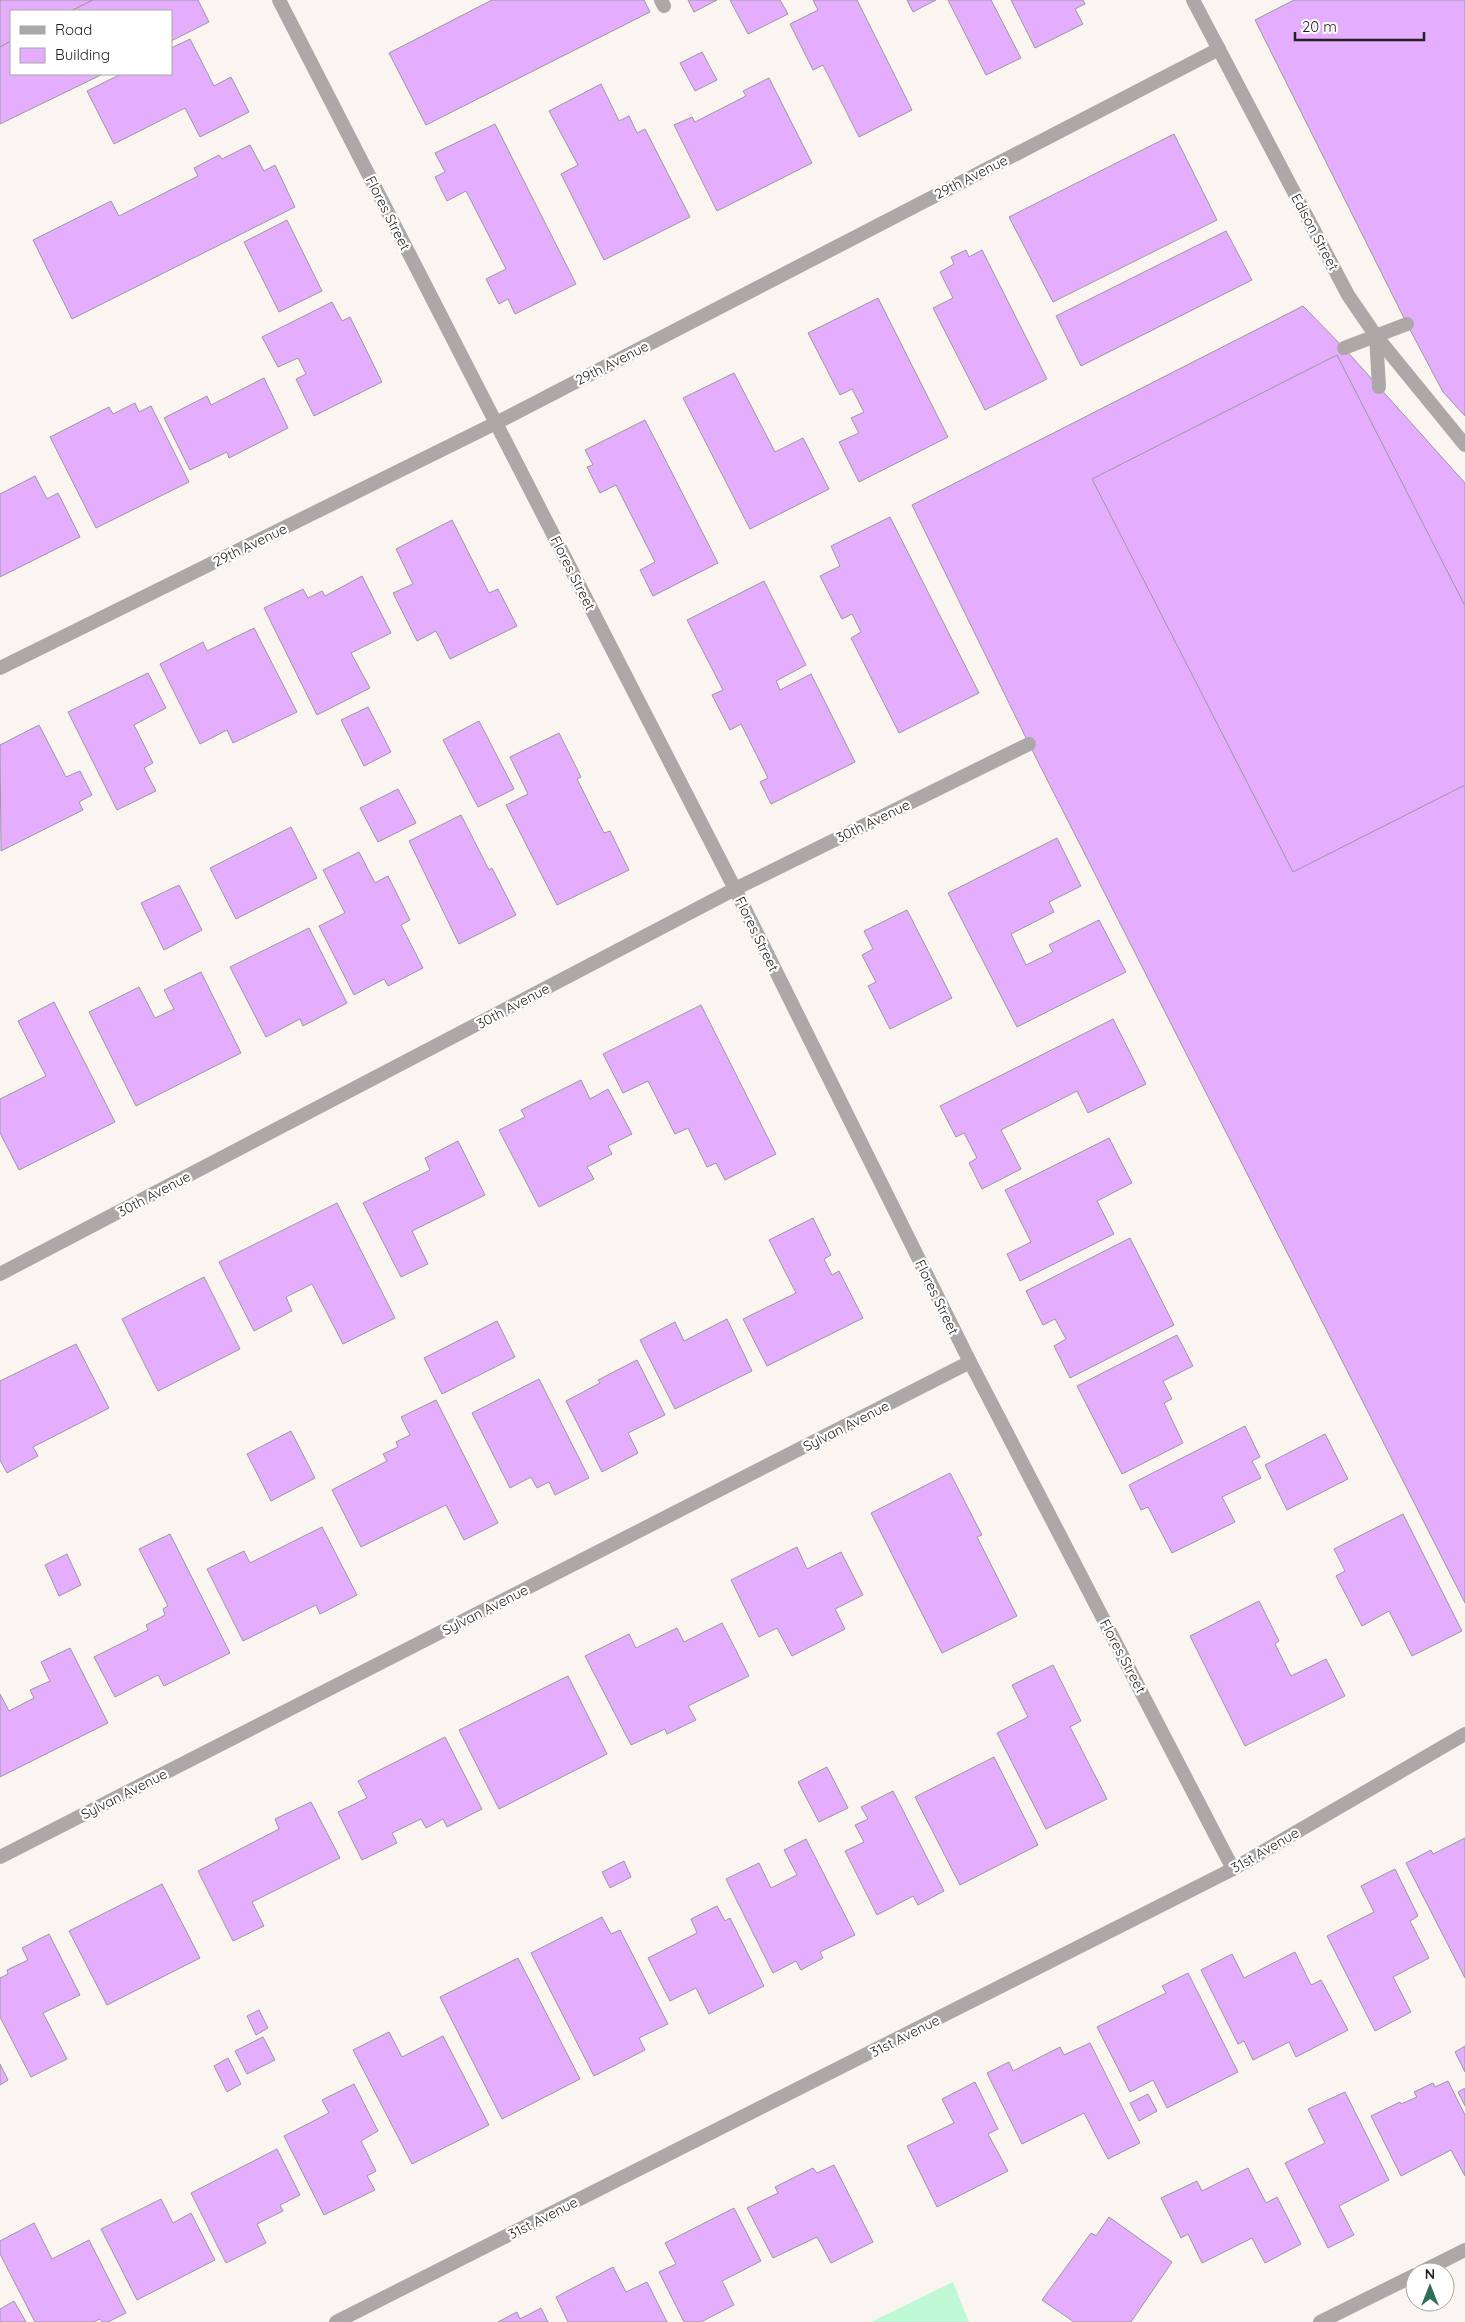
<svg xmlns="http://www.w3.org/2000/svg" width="1465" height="2322" font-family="Quicksand,sans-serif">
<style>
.green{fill:#bff8d5}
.building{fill:#e4adfd;stroke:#9c999e}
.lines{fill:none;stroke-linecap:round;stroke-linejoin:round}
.service{stroke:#aba8a7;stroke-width:14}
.minor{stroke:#aba8a7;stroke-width:14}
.tertiary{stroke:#aba8a7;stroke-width:14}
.labels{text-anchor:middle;stroke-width:4.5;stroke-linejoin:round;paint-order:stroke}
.street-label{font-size:14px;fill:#242221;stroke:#fff}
</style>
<rect width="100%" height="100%" fill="#faf5f1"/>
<polygon class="green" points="953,2282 969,2322 871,2322"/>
<g class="building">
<polygon points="0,0 93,0 71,11 11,11 11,41 0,47"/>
<polygon points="93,0 198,0 209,22 171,41 171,11 71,11"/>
<polygon points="492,0 644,0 650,12 426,125 389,53"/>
<polygon points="688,0 717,0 694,12"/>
<polygon points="730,0 780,0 788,14 748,34"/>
<polygon points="813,0 857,0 912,110 859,137 823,65 813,70 790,24 818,10"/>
<polygon points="907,0 936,0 913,12"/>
<polygon points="948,0 991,0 1021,58 986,75"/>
<polygon points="1011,0 1083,0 1085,4 1075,9 1083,24 1035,48"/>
<polygon points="1294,0 1465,0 1465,416 1443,392 1407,324 1255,20"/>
<polygon points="190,39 214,86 231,77 249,112 200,137 185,108 114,144 87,91 121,74 171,74 171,48"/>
<polygon points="11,41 11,74 103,74 0,124 0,47"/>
<polygon points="702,52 717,80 695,91 680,63"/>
<polygon points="769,78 812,163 717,211 674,125 692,117 695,122 746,96 743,91"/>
<polygon points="601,84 619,121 629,116 637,133 645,129 690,217 604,260 561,174 578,165 549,111"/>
<polygon points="495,124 576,284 515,314 508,299 499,304 486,279 506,269 466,191 447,201 435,177 445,172 435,153"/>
<polygon points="1174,134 1217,220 1053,302 1009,217"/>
<polygon points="250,145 264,171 275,165 295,207 72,319 33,240 111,201 119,216 198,176 194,168 219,155 222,159"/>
<polygon points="287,220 322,291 279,312 244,242"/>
<polygon points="1226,231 1252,280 1081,366 1056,316"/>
<polygon points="966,250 969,257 982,250 1047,379 985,410 933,308 953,298 940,272 954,264 951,257"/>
<polygon points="878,298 948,437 859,482 839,442 859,433 851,418 864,412 852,389 840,395 808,333"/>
<polygon points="332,302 342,321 350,317 382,382 314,416 296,379 306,374 298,358 278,367 262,337"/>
<polygon points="1303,306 1344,348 1465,483 1465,1603 1029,744 912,505"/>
<polygon points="1337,355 1465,606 1465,785 1293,872 1092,479"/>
<polygon points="734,373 775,452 803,438 829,489 750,529 683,398"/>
<polygon points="264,378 288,428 229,458 227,452 190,470 164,418 207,396 211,405"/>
<polygon points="135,403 139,412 151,406 189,482 96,528 50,437 109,407 113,414"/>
<polygon points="645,420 718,563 653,596 640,570 655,562 616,485 600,493 587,467 593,465 585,450"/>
<polygon points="35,476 47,499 58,493 80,537 0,577 0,494"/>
<polygon points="890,517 979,693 899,733 851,638 861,632 852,614 842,619 820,576 840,566 831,546"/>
<polygon points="452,520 489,593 498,589 517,626 450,659 436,631 417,641 393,593 413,584 396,549"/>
<polygon points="362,576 391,633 351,653 370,688 317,715 264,608 303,589 308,598 322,591 325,596"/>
<polygon points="764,581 806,665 776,681 780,690 811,674 855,762 771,804 760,782 768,778 741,724 730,730 712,695 723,690 687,620"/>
<polygon points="254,628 297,712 233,743 227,730 200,744 160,664 203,642 207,651"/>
<polygon points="148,673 166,708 134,725 153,763 144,768 156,791 117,810 68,712"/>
<polygon points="368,707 391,752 364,766 341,720"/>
<polygon points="479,721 514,789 478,807 443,740"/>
<polygon points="39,725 66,777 80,771 92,795 79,802 83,810 1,851 0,745"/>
<polygon points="559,733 581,777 577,779 604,833 610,831 629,870 557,905 506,805 528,794 510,757"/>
<polygon points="398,789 416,823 378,842 360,808"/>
<polygon points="461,815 489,870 492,868 516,915 459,944 409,841"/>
<polygon points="291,827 317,878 236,919 210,868"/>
<polygon points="1057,838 1081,886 1049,902 1054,912 1011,934 1026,965 1053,952 1049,945 1099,920 1126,972 1017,1027 948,893"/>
<polygon points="359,852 375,883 388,876 410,920 401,925 423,968 388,986 384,979 354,995 319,926 345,913 323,870"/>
<polygon points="179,885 202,930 164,950 141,903"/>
<polygon points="907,910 952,998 890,1029 868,986 876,982 862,955 873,949 864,931"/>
<polygon points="309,928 347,1003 303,1026 300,1019 266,1037 230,967"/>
<polygon points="201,972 241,1053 136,1106 89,1012 139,987 155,1018 174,1009 164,990"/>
<polygon points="54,1002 115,1122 19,1170 0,1133 0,1099 46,1076 18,1021"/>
<polygon points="701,1005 776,1154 725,1180 716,1163 707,1167 688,1128 675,1134 648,1081 623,1093 603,1054"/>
<polygon points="1113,1019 1146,1084 1088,1113 1077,1091 1001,1130 1021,1169 982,1189 969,1163 977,1158 964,1133 956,1137 940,1106"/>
<polygon points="581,1080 590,1099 608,1089 632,1134 608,1146 612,1154 587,1167 594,1179 539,1207 499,1130 525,1117 521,1110"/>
<polygon points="1109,1138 1132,1183 1097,1201 1114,1234 1020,1281 1007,1254 1031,1242 1005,1190"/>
<polygon points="458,1141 485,1195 412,1231 428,1264 401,1277 363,1203 430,1170 425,1158"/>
<polygon points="337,1203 395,1318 343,1344 312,1284 286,1297 292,1311 254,1331 219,1262"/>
<polygon points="813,1218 831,1255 824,1259 832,1275 839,1271 863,1318 767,1366 743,1319 796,1293 769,1240"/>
<polygon points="1130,1238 1174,1325 1070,1378 1054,1346 1066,1339 1055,1319 1043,1325 1026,1291"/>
<polygon points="204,1277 240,1349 158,1391 122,1319"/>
<polygon points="727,1319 752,1371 675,1409 640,1340 675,1322 684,1341"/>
<polygon points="497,1321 515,1357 442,1394 424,1358"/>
<polygon points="1177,1335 1193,1366 1163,1381 1172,1399 1164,1403 1183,1443 1122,1474 1077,1386"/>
<polygon points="76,1344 109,1408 33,1447 38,1456 7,1473 0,1460 0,1381"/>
<polygon points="637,1360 665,1415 628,1433 638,1453 602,1472 566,1401 600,1383 598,1380"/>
<polygon points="539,1379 589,1478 555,1495 549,1482 537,1488 531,1477 510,1488 472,1413"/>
<polygon points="436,1400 498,1523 464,1540 446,1505 361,1547 332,1490 387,1461 383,1454 398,1447 396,1442 410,1435 401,1417"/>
<polygon points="1245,1426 1260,1457 1252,1461 1261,1478 1222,1497 1235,1522 1172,1553 1148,1507 1141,1510 1129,1485"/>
<polygon points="291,1431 315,1478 271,1501 247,1454"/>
<polygon points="1325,1434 1348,1479 1287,1510 1265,1465"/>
<polygon points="950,1473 982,1535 977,1537 1017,1616 942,1653 871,1513"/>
<polygon points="1403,1514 1462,1631 1412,1656 1389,1611 1362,1626 1336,1576 1345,1571 1334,1549"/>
<polygon points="322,1527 357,1595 320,1614 316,1605 243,1641 207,1569 244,1551 250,1563"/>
<polygon points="170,1534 230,1653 164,1686 158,1675 115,1697 94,1657 148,1630 146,1625 165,1615 163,1609 168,1606 139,1549"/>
<polygon points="797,1547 807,1569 841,1552 863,1595 835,1609 845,1629 792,1656 777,1628 759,1637 731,1580"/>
<polygon points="67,1554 81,1585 59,1596 45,1565"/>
<polygon points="1259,1601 1279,1641 1275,1644 1291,1676 1326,1659 1345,1696 1245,1746 1190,1636"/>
<polygon points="722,1623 749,1676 688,1706 696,1720 667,1734 665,1729 631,1745 585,1656 629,1634 636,1648 677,1628 684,1642"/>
<polygon points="70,1648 108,1723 0,1777 0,1694 9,1711 34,1698 30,1690 50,1681 41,1662"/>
<polygon points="1053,1665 1081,1721 1070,1727 1107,1799 1046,1829 997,1733 1028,1717 1012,1685"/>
<polygon points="568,1676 607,1754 499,1809 459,1730"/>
<polygon points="445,1737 482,1809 447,1827 443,1819 426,1828 421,1819 392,1833 397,1843 362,1860 338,1812 367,1798 358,1781"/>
<polygon points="994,1757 1038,1845 960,1885 915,1797"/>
<polygon points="827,1767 848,1808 819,1822 798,1782"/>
<polygon points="893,1791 944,1891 918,1905 913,1896 877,1915 845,1851 864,1842 855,1825 868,1819 861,1807"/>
<polygon points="311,1802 340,1858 252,1902 264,1926 233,1941 198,1871 279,1829 275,1819"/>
<polygon points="1465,1838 1465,1978 1406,1863 1431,1850 1433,1854"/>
<polygon points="806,1839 855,1935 820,1952 823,1958 801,1970 796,1961 773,1973 726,1879 759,1863 771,1888 797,1875 784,1850"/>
<polygon points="624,1861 631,1877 610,1888 602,1872"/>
<polygon points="1395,1869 1418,1916 1410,1921 1429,1958 1393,1977 1411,2012 1375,2031 1327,1936 1374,1912 1361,1886"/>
<polygon points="162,1884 200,1958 107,2005 69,1931"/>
<polygon points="717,1906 725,1921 730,1918 764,1986 709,2014 696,1988 670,2001 648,1958 697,1933 691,1919"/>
<polygon points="602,1917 611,1934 620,1930 668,2024 639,2038 645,2050 594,2076 531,1953"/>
<polygon points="49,1934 80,1995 43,2013 67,2059 31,2077 0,2017 0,1978 8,1974 7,1970 28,1960 22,1948"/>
<polygon points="1295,1952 1311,1985 1321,1980 1348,2030 1296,2057 1289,2042 1253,2060 1244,2041 1238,2044 1201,1970 1232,1954 1244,1978"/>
<polygon points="518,1958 580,2079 502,2119 440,1997"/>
<polygon points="1188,1973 1238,2072 1167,2108 1153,2080 1130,2092 1097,2027 1166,1993 1162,1986"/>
<polygon points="259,2010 268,2028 256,2035 247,2016"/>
<polygon points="389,2032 402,2057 443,2036 489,2125 412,2164 353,2050"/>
<polygon points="263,2037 275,2060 247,2074 235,2051"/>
<polygon points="1090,2043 1140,2143 1108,2159 1084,2113 1022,2144 987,2073 1009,2062 1013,2071 1060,2047 1064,2055"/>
<polygon points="1465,2046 1465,2072 1455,2052"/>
<polygon points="228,2058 241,2084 227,2092 214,2066"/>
<polygon points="0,2064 8,2080 0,2085"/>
<polygon points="1448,2081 1465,2115 1465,2176 1451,2150 1401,2176 1371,2116 1400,2102 1401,2104 1417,2097 1414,2092 1433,2083 1435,2087"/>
<polygon points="975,2082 998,2129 988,2134 1008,2171 937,2207 907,2146 954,2123 942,2099"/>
<polygon points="354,2084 378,2131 361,2141 376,2171 367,2176 375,2190 324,2215 284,2136 329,2113 322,2100"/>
<polygon points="1465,2088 1465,2106 1458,2092"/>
<polygon points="1345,2092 1389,2180 1339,2206 1354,2235 1328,2248 1285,2163 1325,2143 1308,2109"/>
<polygon points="1148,2094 1157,2111 1139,2121 1130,2103"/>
<polygon points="277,2149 300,2195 280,2205 283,2211 257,2224 266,2243 226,2263 191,2193"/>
<polygon points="834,2165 873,2242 831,2263 817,2237 773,2258 747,2208 778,2193 775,2187 813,2168 817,2173"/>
<polygon points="1248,2168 1266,2203 1277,2197 1301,2244 1265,2263 1252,2238 1202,2263 1188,2234 1181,2238 1161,2198 1197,2181 1202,2191"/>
<polygon points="161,2199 173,2223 191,2213 215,2260 137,2300 101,2229"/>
<polygon points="734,2208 761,2261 722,2281 734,2305 701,2322 684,2322 659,2272 676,2264 665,2243"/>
<polygon points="1109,2217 1172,2262 1131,2322 1074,2322 1042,2300 1091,2233 1096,2236"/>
<polygon points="34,2223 52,2259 89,2240 126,2313 108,2322 102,2322 100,2319 93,2322 35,2322 0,2254 0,2241"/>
<polygon points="613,2267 626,2292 647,2282 667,2322 568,2322 556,2297"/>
<polygon points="14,2301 26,2322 0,2322 0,2309"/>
<polygon points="541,2308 548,2322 498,2322 517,2312 520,2319"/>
</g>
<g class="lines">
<g class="service">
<polyline points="661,0 664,6"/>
<polyline points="1376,336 1465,445"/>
<polyline points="1376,336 1379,387"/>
<polyline points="1344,348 1407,324"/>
</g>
<g class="minor">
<polyline points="279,0 735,889 970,1362 1233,1869"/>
<polyline points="1193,0 1348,295 1376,336"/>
<polyline points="0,668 496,423 1219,49"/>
<polyline points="0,1274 735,889 1029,744"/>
<polyline points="0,1857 970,1362"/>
<polyline points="1421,2272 1465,2250"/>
<polyline points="1320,2322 1415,2275"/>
</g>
<polyline class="tertiary" points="336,2322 1233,1869 1465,1734"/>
</g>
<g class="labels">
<g class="street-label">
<text transform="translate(971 177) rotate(-27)" y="5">29th Avenue</text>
<text transform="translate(388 213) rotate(63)" y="5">Flores Street</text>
<text transform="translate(1315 232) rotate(62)" y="5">Edison Street</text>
<text transform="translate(612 363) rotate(-27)" y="5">29th Avenue</text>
<text transform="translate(250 545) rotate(-26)" y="5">29th Avenue</text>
<text transform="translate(573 573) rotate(63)" y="5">Flores Street</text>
<text transform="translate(873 821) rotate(-26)" y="5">30th Avenue</text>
<text transform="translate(757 934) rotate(64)" y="5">Flores Street</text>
<text transform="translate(513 1006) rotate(-28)" y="5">30th Avenue</text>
<text transform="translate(154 1194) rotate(-28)" y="5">30th Avenue</text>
<text transform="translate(937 1297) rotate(64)" y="5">Flores Street</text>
<text transform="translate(846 1426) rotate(-27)" y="5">Sylvan Avenue</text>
<text transform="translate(485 1610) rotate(-27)" y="5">Sylvan Avenue</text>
<text transform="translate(1123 1656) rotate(62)" y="5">Flores Street</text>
<text transform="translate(124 1794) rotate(-27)" y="5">Sylvan Avenue</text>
<text transform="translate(1265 1850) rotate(-30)" y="5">31st Avenue</text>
<text transform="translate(905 2036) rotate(-27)" y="5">31st Avenue</text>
<text transform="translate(543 2218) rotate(-27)" y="5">31st Avenue</text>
</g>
</g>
<rect x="10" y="10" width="162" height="65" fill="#ffffff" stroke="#a7a7a6"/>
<rect x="20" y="26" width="25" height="8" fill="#aba8a7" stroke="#a7a7a6"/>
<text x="55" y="35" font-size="15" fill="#242221">Road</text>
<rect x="20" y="48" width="25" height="15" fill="#e4adfd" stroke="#a7a7a6"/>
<text x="55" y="60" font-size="15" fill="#242221">Building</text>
<g transform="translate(1430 2287)"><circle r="24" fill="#ffffff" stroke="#a7a7a6"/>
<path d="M0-4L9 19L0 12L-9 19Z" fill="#306e5a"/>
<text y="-8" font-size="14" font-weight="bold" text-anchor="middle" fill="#242221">N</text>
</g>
<path d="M1295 32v8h129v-8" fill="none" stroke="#242221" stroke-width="2.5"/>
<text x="1302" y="32" font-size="15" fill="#242221" stroke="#ffffff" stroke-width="4" paint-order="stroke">20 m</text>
</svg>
